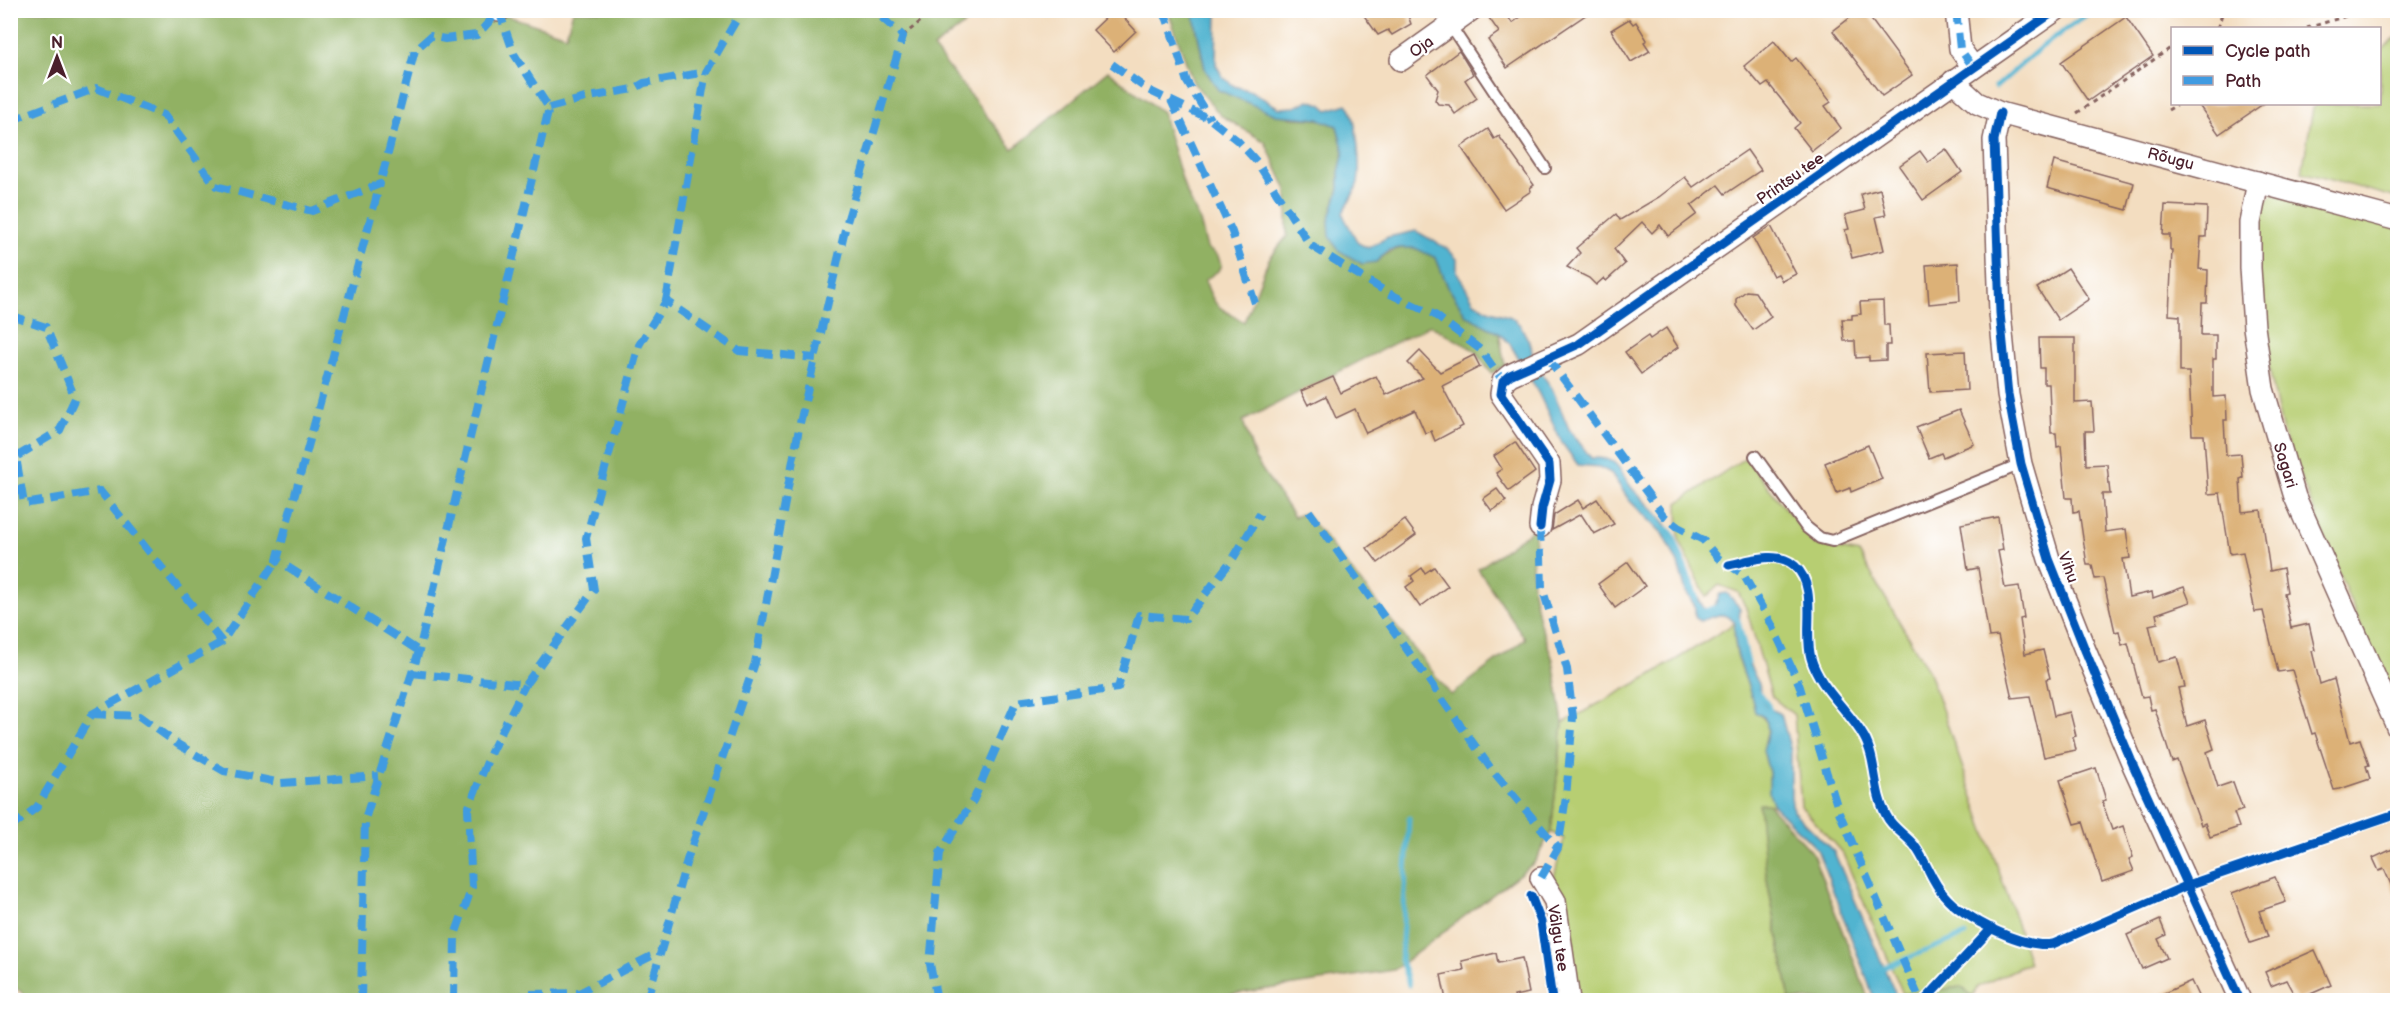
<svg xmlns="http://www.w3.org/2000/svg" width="2408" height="1011" font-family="'Balsamiq Sans',sans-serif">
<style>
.green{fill:#b7ce72;stroke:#80764e;stroke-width:1.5}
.forest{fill:#91b164;stroke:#6e6848;stroke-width:1.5}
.water{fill:#51b4d0;stroke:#4e6a7e;stroke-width:1.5}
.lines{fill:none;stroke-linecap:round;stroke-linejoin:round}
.stream{stroke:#51b4d0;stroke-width:5}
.building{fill:#dcb177}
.lane-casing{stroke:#85625f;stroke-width:14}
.street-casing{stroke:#85625f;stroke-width:24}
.path{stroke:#85625f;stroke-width:3;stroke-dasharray:4.5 4.5;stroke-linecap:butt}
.lane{stroke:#fff;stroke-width:10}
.street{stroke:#fff;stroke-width:21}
.quiet{stroke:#409be1;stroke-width:8;stroke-dasharray:15 8;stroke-linecap:butt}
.cycleway-casing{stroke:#fff;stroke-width:13}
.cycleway{stroke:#0057b8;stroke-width:9}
.labels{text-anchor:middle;stroke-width:4.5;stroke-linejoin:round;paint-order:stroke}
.street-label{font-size:16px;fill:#4a1f2b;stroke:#fff}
</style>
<rect width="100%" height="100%" fill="#fff"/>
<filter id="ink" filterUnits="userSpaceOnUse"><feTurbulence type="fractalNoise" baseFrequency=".0167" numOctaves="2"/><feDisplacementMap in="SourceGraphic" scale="12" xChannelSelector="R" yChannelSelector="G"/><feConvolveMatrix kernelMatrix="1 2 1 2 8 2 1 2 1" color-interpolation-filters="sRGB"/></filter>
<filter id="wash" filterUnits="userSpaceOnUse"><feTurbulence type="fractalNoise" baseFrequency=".008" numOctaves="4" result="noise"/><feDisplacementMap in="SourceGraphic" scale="24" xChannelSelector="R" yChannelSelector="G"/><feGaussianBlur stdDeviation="1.35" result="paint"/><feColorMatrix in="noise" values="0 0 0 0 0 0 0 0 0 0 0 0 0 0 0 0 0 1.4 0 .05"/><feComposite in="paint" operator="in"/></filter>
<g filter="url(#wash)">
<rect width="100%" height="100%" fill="#f3ddc0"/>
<g class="green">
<polygon points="2397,37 2397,198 2302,172 2313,108 2318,104 2380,104 2380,52"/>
<polygon points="2274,194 2397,228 2397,717 2283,434 2262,334 2257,252 2261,206"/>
<polygon points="1745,458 1814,544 1859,553 1929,672 2014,914 2029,963 1977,987 1973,996 1961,987 1903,994 1843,854 1801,806 1794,715 1772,697 1746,608 1738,592 1719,585 1706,597 1679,539 1678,503"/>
<path d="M1735,623C1730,655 1750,681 1755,712C1776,724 1765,731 1764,749C1763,757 1768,765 1769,773C1770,785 1769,793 1774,806L1768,804L1766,874L1790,1000H1576L1553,881L1564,839L1551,832L1563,723L1651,675Z"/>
</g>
<g class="forest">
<path d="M490,10L566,35L573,11H983L933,48L1013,149L1108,71L1162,112L1185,189L1200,221L1207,248L1218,256L1221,265L1218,271L1205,280C1215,310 1219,307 1244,322L1269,259L1287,236V190L1265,142L1220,115L1193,82L1168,11H1193L1205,69L1218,90L1292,118L1319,119L1337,126L1344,152L1339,172V189L1329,221L1376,262C1396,244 1414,243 1436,258L1448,287L1466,315L1499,333L1505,366L1491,373L1474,350L1430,325L1243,421L1255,459L1294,517L1305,513L1451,695L1525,639L1478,569L1536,527L1532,567L1533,591L1539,621L1553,660L1563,723L1551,832L1534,863L1394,970L1194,1000H31L10,983V11Z"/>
<polygon points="1759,804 1768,804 1812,852 1869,1000 1790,1000 1766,874"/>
<polygon points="1961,987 1973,996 1973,1000 1903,1000 1903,994"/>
</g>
<path class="water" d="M1193,11H1217L1216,65L1223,77L1234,86L1251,91L1279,108L1295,107L1309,100L1321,104L1328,110L1347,104C1357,113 1361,169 1358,182C1355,193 1348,203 1343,213L1344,217L1358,243L1368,248L1388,237L1416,231L1448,249L1457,259V272L1474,302L1490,311L1511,317L1520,325L1531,345L1533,362L1552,388L1569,429L1591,458C1621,457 1617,469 1632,488C1644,502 1660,513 1669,529C1677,543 1680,558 1685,573C1689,586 1698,598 1705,610L1712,611L1720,594L1727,593L1740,608L1739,626L1742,640L1748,662L1759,684L1762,700L1767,708L1781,714L1791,751V796L1793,811L1834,852L1898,1000H1875L1817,849L1774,806L1769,792V772L1763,750L1768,732L1767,723L1764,717L1755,712C1750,681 1731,655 1735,623C1723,609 1715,617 1700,621L1695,616V606L1686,592L1678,564L1664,535L1629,500L1611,473L1599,467L1578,465L1562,443L1537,390L1510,344L1499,333L1466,315L1448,287L1436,258L1415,248H1400L1389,250L1376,262L1362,264L1338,250L1330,236L1329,221L1339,189V172L1344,152L1337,126L1319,119L1276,115L1218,90L1205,69Z"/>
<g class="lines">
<g class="stream">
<polyline points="1996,87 2040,48 2093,10"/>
<polyline points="1668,529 1673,535 1696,597"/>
<polyline points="1702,612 1721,606"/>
<polyline points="1738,620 1748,663"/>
<polyline points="1758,692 1768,705 1771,714"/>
<polyline points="1878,970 1965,935"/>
<polyline points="1409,985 1401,960 1409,818"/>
</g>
</g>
<g id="blocks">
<g class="building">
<polygon points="1114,10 1117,10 1136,31 1114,52 1093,30"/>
<polygon points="1360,10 1406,10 1411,24 1392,35 1388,30 1378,35"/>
<polygon points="1500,10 1504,10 1512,23 1531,10 1593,10 1507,68 1488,40 1499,32 1489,18"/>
<polygon points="1860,10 1864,10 1912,75 1882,96 1833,31"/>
<polygon points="2126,17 2153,56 2088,101 2061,62"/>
<polygon points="1629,19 1633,24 1636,22 1647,40 1644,42 1650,51 1631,62 1611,30"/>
<polygon points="1774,41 1791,62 1796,58 1831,102 1825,106 1841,128 1812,151 1794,128 1800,123 1768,83 1762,87 1744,66"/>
<polygon points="1459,51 1473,74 1465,80 1477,98 1455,114 1449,105 1438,104 1435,100 1438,90 1427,75"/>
<polygon points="2198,104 2263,104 2219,134"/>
<polygon points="1488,129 1494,139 1499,136 1534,185 1530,188 1531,191 1504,209 1461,147"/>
<polygon points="1946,149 1962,172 1923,200 1899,166 1920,151 1928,162"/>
<polygon points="1747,150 1761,170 1725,194 1718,185 1691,206 1697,214 1668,236 1660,225 1652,233 1642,222 1614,249 1625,264 1606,281 1604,278 1596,285 1589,278 1567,267 1580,253 1576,248 1616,214 1620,220 1659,197 1685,177 1693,187"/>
<polygon points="2054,161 2134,183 2127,210 2047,188"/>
<polygon points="1880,189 1886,215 1876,217 1884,250 1852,258 1845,230 1849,229 1845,215 1865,210 1861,194"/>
<polygon points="2165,205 2207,207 2206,237 2201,237 2199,269 2208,270 2207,303 2202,303 2201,335 2216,335 2216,359 2213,359 2213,397 2226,396 2227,420 2224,420 2226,455 2241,454 2243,478 2240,479 2242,512 2261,510 2270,571 2283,568 2287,592 2284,593 2291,628 2309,624 2315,650 2312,651 2320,684 2334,679 2350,742 2360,739 2369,765 2366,766 2370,779 2340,789 2334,790 2315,733 2312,734 2292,670 2278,672 2263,611 2255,612 2243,552 2230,554 2220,493 2208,494 2204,435 2192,435 2189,372 2180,372 2180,316 2169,315 2172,250 2170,250 2170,235 2163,235"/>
<polygon points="1771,226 1796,274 1782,281 1778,274 1773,276 1753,238"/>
<polygon points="1958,263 1960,301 1929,304 1926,265"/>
<polygon points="2068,268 2089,299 2058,320 2037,288"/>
<polygon points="1746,291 1755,292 1771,317 1753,330 1736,306 1736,299"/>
<polygon points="1883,301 1884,325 1889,325 1890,345 1886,345 1886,360 1869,361 1869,357 1856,358 1855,341 1844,341 1842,319 1852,319 1852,315 1861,314 1860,302"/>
<polygon points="1666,328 1678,347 1641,374 1625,352 1648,336 1650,339"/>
<polygon points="2039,338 2075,338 2075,403 2092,402 2094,431 2085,431 2086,465 2107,464 2110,494 2102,494 2105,532 2126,529 2130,558 2123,559 2129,597 2152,592 2153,598 2184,587 2190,602 2156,614 2158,623 2149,625 2158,662 2177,657 2185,687 2178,688 2187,726 2205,720 2214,749 2207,752 2218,787 2233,782 2243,810 2234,813 2239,827 2210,837 2205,823 2201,825 2177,760 2172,762 2155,709 2151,710 2148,696 2142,697 2128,643 2122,645 2119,631 2115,632 2103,578 2095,579 2092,565 2087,565 2079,511 2073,512 2072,498 2066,498 2061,446 2057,447 2056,433 2051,433 2049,384 2044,384 2044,368 2040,368"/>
<polygon points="1420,351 1440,372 1474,355 1480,367 1442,386 1463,426 1435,441 1431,431 1425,433 1415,410 1366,433 1355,409 1336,418 1326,396 1308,405 1301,391 1333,377 1341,393 1376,376 1386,395 1423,378 1408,363"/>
<polygon points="1965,351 1967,390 1930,392 1927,353"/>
<polygon points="1959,410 1974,444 1943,457 1941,453 1929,458 1916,427"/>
<polygon points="1515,442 1535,472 1509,491 1496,473 1502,469 1494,456"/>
<polygon points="1868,445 1882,479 1851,492 1850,488 1837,493 1825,463"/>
<polygon points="1497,489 1506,501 1492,511 1483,499"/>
<polygon points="1597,499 1614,524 1594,534 1581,514 1552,530 1554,515 1578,500 1583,508"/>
<polygon points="1998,517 2003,550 1998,551 2005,588 2019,586 2024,618 2020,619 2025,654 2043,650 2050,678 2046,679 2054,716 2070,712 2076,736 2073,737 2076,750 2044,757 2030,696 2012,698 1998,636 1989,637 1978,568 1968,570 1961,524"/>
<polygon points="1405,520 1416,535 1378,563 1367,548"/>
<polygon points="1628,562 1645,586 1615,608 1598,584"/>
<polygon points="1434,567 1448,586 1420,607 1406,587 1414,581 1411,576 1422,568 1425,573"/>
<polygon points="2096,768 2106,800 2102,801 2112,830 2123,826 2133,857 2129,859 2134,871 2102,882 2083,822 2075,824 2060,780"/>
<polygon points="2397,847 2397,898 2384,869 2379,871 2373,858"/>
<polygon points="2275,877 2286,902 2259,911 2268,937 2250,943 2232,893"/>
<polygon points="2160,920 2166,935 2158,939 2167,958 2142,969 2127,935"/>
<polygon points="2315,950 2331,985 2297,1000 2286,980 2271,986 2265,972"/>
<polygon points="1496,953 1498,963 1522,958 1529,993 1514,996 1515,1000 1446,1000 1441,975 1464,970 1462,961"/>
<polygon points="2191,981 2200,1000 2149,1000"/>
</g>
</g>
</g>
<g filter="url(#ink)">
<use href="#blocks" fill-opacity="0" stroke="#85625f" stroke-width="1.5"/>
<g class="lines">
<g class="lane-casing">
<g id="lane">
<polyline points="1450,25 1545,168"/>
<polyline points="1755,456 1806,527 1820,538 1832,541 2021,464"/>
</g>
</g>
<g class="street-casing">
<g id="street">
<polyline points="1956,10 1960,49 1973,67"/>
<polyline points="499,11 499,10"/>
<polyline points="1401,60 1471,10"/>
<polyline points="1953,81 1977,103 2000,113 2398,220"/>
<polyline points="2000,113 1994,140 2000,313 2008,395 2021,464 2049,559 2085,650 2134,767 2240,1000"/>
<polyline points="2258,182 2250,223 2250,268 2254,327 2263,389 2295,497 2398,729"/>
<polyline points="1540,527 1542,508 1550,480 1549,464 1501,394 1503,381 1510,375 1579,344 2056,10"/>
<polyline points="1541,878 1555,901 1569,1000"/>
</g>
</g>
<g class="path">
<polyline points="2218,28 2223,10"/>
<polyline points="2307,28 2366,10"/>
<polyline points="903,36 934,10"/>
<polyline points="2168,110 2178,104"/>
<polyline points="2077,113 2172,47"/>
</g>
<use href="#lane" class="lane"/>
<use href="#street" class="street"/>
<g class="quiet">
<polyline points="1162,10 1167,19 1187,82 1210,119"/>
<polyline points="1956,10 1960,49 1973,67"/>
<polyline points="1112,64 1148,90 1210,119 1238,141 1257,162 1310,245 1388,293 1435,315 1481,350 1503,381"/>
<polyline points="1171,100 1232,232 1255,303"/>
<polyline points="549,108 589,97 634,89 644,83 706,72"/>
<polyline points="10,121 96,88 164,115 216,186 312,211 380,184 277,560 419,651"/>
<polyline points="666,301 706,72 742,10"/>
<polyline points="10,315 46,327 75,398 60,430 16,457 24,504 100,491 222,642"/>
<polyline points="1548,358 1664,516 1678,527 1703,540 1718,558 1743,574 1771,623 1799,684 1839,812 1920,1000"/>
<polyline points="1309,511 1492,770 1558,848"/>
<polyline points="1540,527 1542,587 1567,669 1573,717 1566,797 1558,848 1541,878"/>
<polyline points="411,673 525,685 594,590 586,538 639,345 666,301 739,351 816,358"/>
<polyline points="92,714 139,716 179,745 224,771 281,783 378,776"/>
<polyline points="10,828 37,807 92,714 222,642 277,560"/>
<polyline points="361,1000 365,819 419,651 549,108 514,54 499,11 477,35 445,39 431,36 415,50 380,184"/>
<polyline points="454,1000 455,935 472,887 468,809 491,752 525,685"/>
<polyline points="508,1000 526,994 579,993 661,951"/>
<polyline points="647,1000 687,860 755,663 800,423 846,225 903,36 873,10"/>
<polyline points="937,1000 930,964 940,853 974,799 1016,702 1118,688 1139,615 1186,619 1234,557 1260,514"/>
</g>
<g class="cycleway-casing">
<g id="cycleway">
<polyline points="2000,113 1994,140 2000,313 2008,395 2021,464 2049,559 2085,650 2134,767 2240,1000"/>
<polyline points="1540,527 1542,508 1550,480 1549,464 1501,394 1503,381 1510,375 1579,344 2056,10"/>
<path d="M1729,565C1748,561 1778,550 1795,566C1819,588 1803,630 1811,658C1819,688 1849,710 1864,737C1877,760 1873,791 1886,815C1892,828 1905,834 1914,845C1926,860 1931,881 1944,895C1963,918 2023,949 2053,944L2188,885L2398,813"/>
<polyline points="1531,896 1541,922 1552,1000"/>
<polyline points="1925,1000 1992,928"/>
</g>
</g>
<use href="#cycleway" class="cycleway"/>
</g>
</g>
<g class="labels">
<g class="street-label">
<text transform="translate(1421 46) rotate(-35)" y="6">Oja</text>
<text transform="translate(2171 158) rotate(15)" y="6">Rõugu</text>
<text transform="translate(1790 178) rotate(-35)" y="6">Printsu tee</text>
<text transform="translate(2286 465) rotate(73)" y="6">Sagari</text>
<text transform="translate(2069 567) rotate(70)" y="6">Vihu</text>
<text transform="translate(1559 938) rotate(81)" y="6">Välgu tee</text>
</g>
</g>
<rect width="2408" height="1011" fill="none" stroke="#fff" stroke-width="36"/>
<rect x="2171" y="27" width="210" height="78" fill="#ffffff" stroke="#b7a5aa" stroke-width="1.5"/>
<rect x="2183" y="46" width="30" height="9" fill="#0057b8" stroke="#b7a5aa" stroke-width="1.5"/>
<text x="2225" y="57" font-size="18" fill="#4a1f2b">Cycle path</text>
<rect x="2183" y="76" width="30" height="9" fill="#409be1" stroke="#b7a5aa" stroke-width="1.5"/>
<text x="2225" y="87" font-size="18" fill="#4a1f2b">Path</text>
<g transform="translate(57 57)" stroke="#ffffff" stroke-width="4.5" paint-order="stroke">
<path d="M0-4.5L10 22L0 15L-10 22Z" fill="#4a1f2b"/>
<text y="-9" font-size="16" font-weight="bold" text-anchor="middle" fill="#4a1f2b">N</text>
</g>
</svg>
